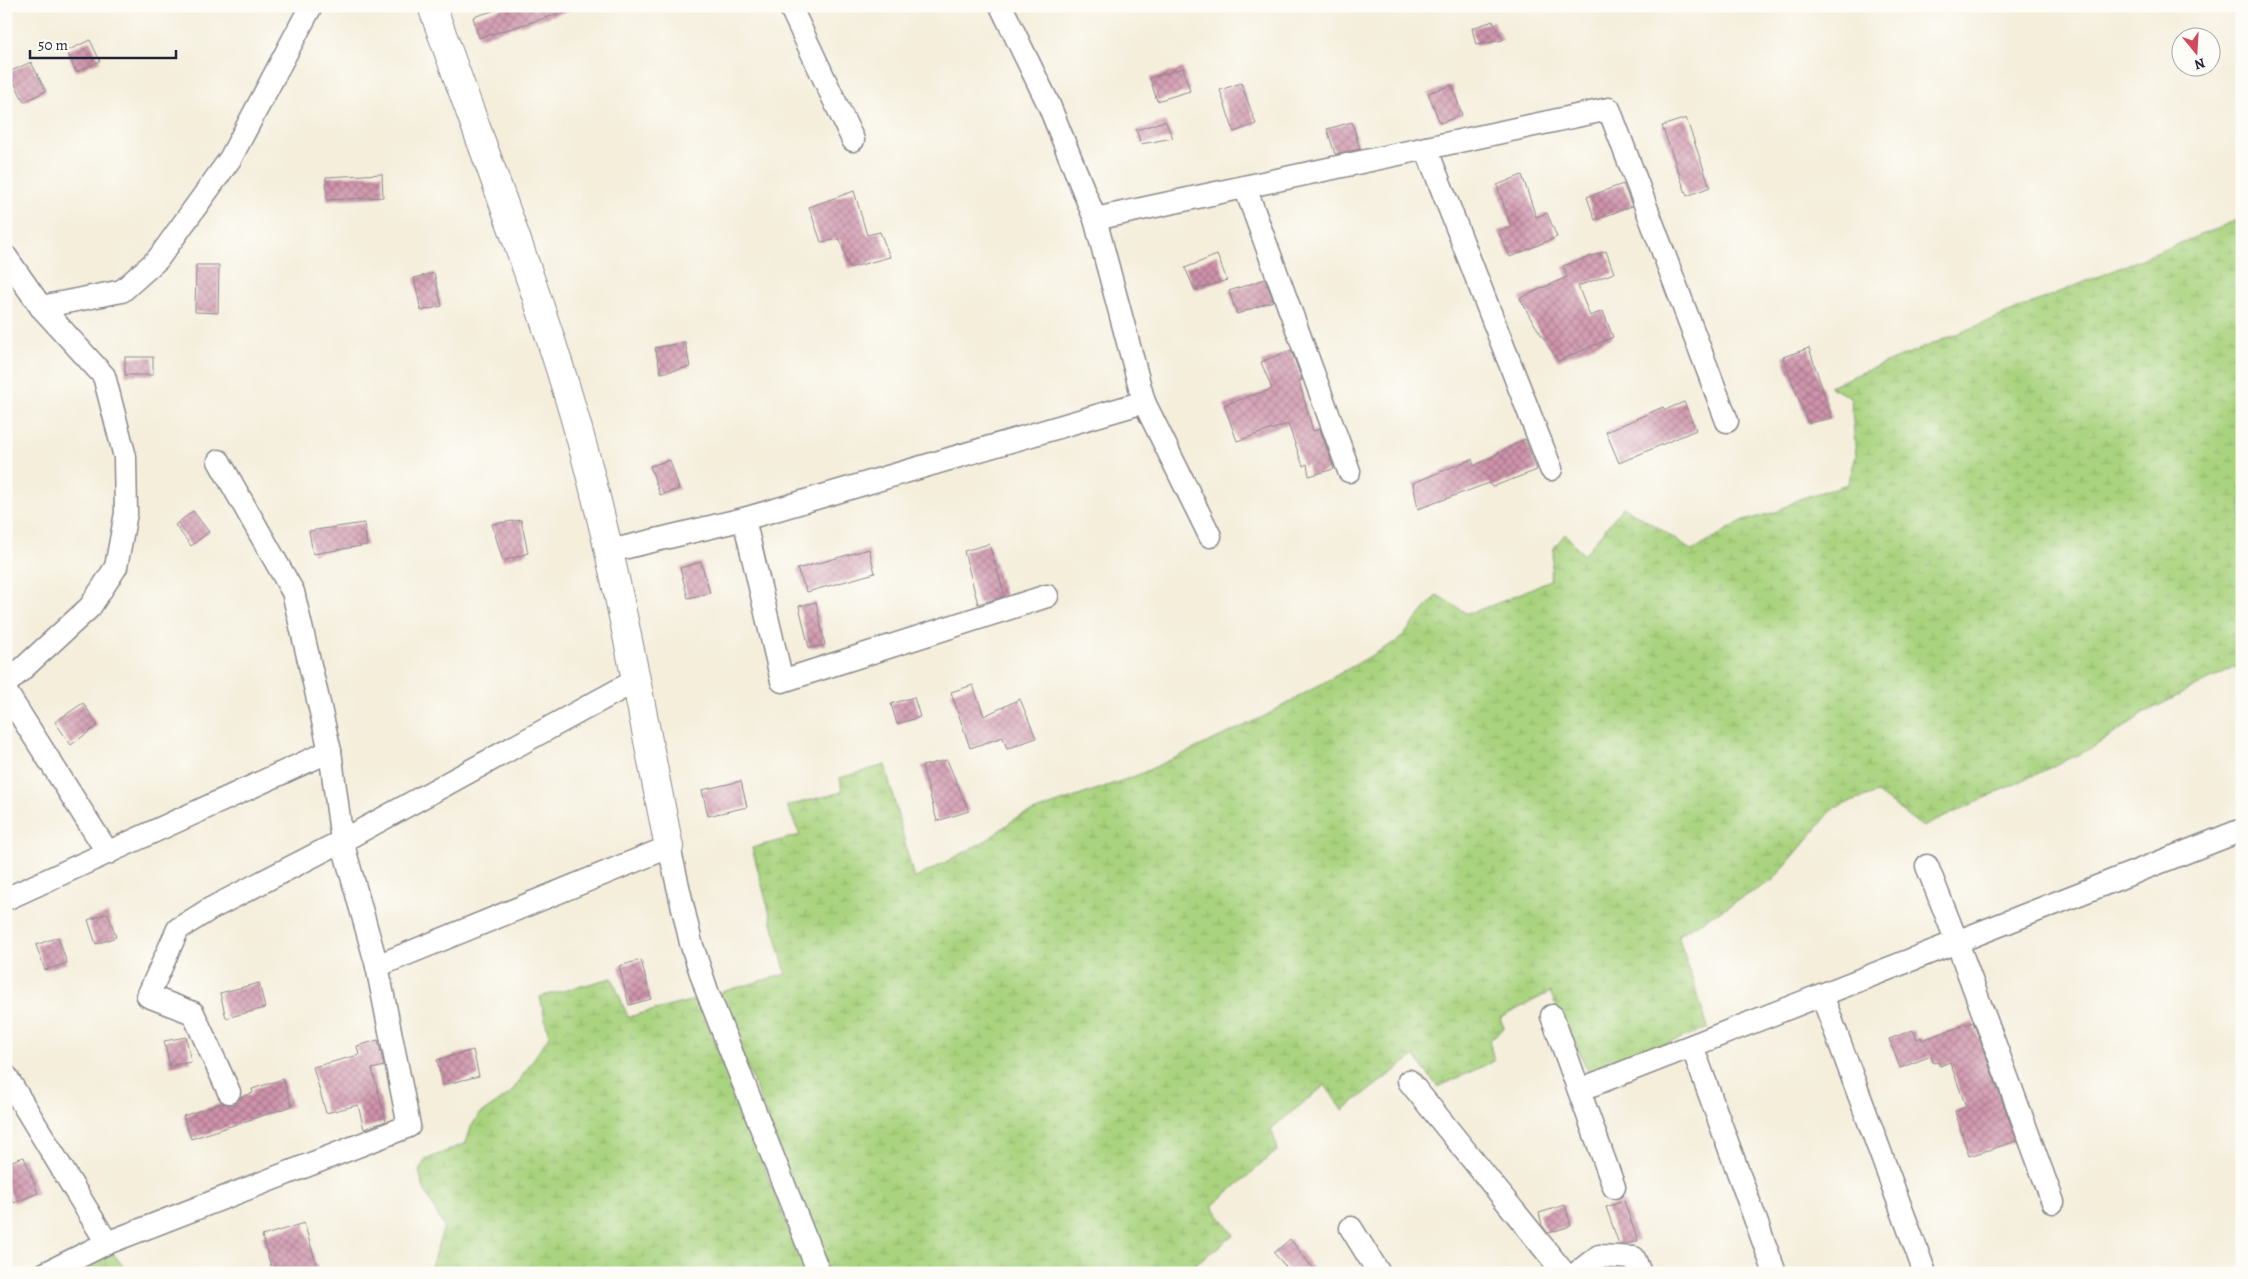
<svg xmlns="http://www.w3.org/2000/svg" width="2248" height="1279" font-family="Alegreya,serif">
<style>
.wetland{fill:url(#wetland-marsh);stroke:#667a5c}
.building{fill:url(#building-cross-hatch)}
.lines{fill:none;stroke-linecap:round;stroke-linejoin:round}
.minor-casing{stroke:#8b888b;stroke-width:25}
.tertiary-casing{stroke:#8b888b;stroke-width:30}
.minor{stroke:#fff;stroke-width:22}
.tertiary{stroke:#fff;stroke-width:28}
</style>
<defs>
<pattern id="wetland-marsh" width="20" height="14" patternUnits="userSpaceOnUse" patternTransform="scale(1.25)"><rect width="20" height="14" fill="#a9d37e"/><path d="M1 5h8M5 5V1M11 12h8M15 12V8" fill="none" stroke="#91b56e"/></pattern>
<pattern id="building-cross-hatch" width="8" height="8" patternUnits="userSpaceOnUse" patternTransform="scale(1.25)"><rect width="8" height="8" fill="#cf93aa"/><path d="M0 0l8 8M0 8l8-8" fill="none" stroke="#a8788c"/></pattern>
</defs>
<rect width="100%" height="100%" fill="#fdfcf7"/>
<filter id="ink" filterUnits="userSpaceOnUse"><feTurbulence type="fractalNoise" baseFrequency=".02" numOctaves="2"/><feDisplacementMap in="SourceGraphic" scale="10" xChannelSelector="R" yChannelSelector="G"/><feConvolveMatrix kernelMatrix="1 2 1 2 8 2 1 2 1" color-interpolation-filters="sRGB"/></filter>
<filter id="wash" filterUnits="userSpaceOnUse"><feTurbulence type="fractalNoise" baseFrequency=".0096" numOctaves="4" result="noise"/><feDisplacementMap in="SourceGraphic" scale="20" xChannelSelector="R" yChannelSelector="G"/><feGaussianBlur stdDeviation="1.12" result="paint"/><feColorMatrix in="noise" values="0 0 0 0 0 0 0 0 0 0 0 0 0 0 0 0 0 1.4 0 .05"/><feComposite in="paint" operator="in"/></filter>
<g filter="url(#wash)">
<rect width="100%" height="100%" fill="#f4eedb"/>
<g class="wetland">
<polygon points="2242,218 2242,663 2148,711 2092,748 1923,827 1877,793 1834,808 1773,880 1678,935 1708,1028 1589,1073 1550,992 1500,1018 1504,1028 1489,1040 1494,1061 1438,1087 1414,1056 1343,1110 1325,1085 1271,1129 1278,1150 1212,1206 1234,1235 1183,1273 1139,1273 1136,1270 1133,1273 829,1273 718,993 786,974 752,848 800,835 787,806 842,792 840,778 885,765 914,879 987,840 1016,818 1138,775 1263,717 1399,640 1437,595 1468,614 1506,600 1550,580 1554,548 1565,534 1584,555 1623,507 1659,528 1692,551 1740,522 1776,512 1799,499 1848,484 1856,456 1851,398 1829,386"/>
<polygon points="612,978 628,1017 698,999 806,1273 429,1273 444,1227 424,1189 419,1171 425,1160 466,1143 471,1127 479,1115 511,1093 549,1036 540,997"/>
<polygon points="113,1253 128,1273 70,1273"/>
</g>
<g id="blocks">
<g class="building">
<polygon points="509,6 571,6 571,10 479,38 473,17"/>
<polygon points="1493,21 1503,40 1476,45 1472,28"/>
<polygon points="90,40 100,61 76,72 67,51"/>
<polygon points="31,62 46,91 24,102 9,72"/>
<polygon points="1183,68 1190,91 1157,101 1150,78"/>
<polygon points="1241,83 1256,124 1234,132 1220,90"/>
<polygon points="1452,85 1462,115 1440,123 1428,93"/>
<polygon points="1686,118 1710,187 1687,196 1662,126"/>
<polygon points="1165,121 1173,138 1141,144 1136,130"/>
<polygon points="1352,122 1360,149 1335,154 1327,129"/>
<polygon points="382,174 383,197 327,200 326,177"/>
<polygon points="1522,175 1536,217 1547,213 1557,237 1510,257 1498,231 1511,227 1497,185"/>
<polygon points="1623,184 1632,206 1595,220 1587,197"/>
<polygon points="854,191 867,235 880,232 890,257 849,268 840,239 821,242 809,207"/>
<polygon points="1606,251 1614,273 1578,286 1590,316 1603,311 1613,337 1558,361 1530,317 1520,298 1567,277 1563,266"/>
<polygon points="1217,255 1227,280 1195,290 1185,268"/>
<polygon points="196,265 219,265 218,313 195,312"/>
<polygon points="434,273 442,306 421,311 414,278"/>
<polygon points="1265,279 1273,301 1237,314 1229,291"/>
<polygon points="685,342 690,367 661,373 655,348"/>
<polygon points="1809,348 1832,418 1808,423 1783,357"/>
<polygon points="1291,350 1302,380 1299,381 1313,431 1320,429 1334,469 1309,476 1307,464 1303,466 1288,424 1237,441 1224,405 1272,389 1261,362"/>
<rect x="125" y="357" width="28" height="18"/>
<polygon points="1684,402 1696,430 1619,463 1606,432 1663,407 1665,410"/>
<polygon points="1525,439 1537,470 1492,487 1489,483 1418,509 1413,483 1472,459 1474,466"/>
<polygon points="670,460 679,489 660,495 650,466"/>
<polygon points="193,511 209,532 191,546 175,525"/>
<polygon points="521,520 528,553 503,561 492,524"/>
<polygon points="364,523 367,545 313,554 309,531"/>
<polygon points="989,544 1005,596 978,604 964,551"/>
<polygon points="869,549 875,573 807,592 797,569"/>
<polygon points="701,562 710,593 688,598 680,568"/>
<polygon points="816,602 825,645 809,648 799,606"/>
<polygon points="973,685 984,716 1020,699 1036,738 1007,749 1003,737 970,748 951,692"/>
<polygon points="914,697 920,717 897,724 891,704"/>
<polygon points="83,703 98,725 71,745 55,722"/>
<polygon points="947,760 969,811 937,821 922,766"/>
<polygon points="741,781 747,807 708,816 702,790"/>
<polygon points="108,913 116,937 96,944 88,920"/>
<polygon points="58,937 67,963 45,970 36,945"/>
<polygon points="641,960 651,999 629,1005 619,966"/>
<polygon points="259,983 265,1008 226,1018 220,993"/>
<polygon points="1973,1022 2017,1141 1969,1156 1955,1111 1966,1107 1950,1062 1940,1066 1938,1062 1933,1063 1931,1056 1900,1068 1889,1039 1913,1030 1917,1039 1921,1037 1922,1040"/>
<polygon points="186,1037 191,1062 170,1066 164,1041"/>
<polygon points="378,1040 384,1066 372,1069 386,1121 364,1129 358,1105 326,1113 313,1067 359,1055 357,1046"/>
<polygon points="473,1050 479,1076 443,1085 437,1060"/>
<polygon points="283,1079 292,1106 191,1139 183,1116 222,1103 234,1104 241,1097 253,1093 252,1089"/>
<polygon points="24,1157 38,1193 14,1203 6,1183 6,1163"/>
<polygon points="1624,1201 1638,1241 1627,1244 1619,1244 1606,1207"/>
<polygon points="1565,1205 1571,1226 1548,1233 1542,1225 1539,1213"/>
<polygon points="304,1223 319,1273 273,1273 262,1236"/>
<polygon points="1290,1239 1317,1273 1291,1273 1274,1253"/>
</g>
</g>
</g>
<g filter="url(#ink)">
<use href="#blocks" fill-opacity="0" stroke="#8b888b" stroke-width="1"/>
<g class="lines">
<g class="minor-casing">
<g id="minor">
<polyline points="790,6 853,140"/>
<polyline points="1001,6 1049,105 1095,219 1144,402 1210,536"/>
<polyline points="1426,148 1551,469"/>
<polyline points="1245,187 1349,471"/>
<polyline points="1095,219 1609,109 1727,421"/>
<polyline points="6,257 41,307 104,376 125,457 126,513 116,567 90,607 6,684"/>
<polyline points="41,307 122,291 158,259 230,159 311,6"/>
<polyline points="744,519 782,681 1047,596"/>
<polyline points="610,551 744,519 1144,402"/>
<polyline points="6,692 108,853"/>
<polyline points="1927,866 1957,942 2053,1202"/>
<polyline points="6,899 330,751"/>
<polyline points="377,966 669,847 691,943 707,991 819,1273"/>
<polyline points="1822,995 1925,1273"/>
<polyline points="1552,1016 1614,1187"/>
<polyline points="1692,1046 1775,1273"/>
<polyline points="6,1076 107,1243"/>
<polyline points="1409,1081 1564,1273"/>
<polyline points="1579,1090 2242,830"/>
<polyline points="229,1092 193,1013 148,996 178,929 210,909 342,841 635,681"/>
<polyline points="1351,1228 1379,1273"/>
<polyline points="46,1273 107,1243 409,1126 377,966 342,841 330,751 293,592 219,461"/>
<polyline points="1577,1273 1599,1256 1634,1258 1640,1273"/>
</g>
</g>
<g class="tertiary-casing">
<path id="tertiary" d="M432,6C479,139 531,270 571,405C614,550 639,699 669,847"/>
</g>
<use href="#minor" class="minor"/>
<use href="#tertiary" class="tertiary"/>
</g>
</g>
<rect width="2248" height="1279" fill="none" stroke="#fdfcf7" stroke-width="25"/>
<g transform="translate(2196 52) rotate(162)"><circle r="24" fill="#fdfcf7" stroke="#a5a5ac"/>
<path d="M0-4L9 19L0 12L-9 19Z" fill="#d1495b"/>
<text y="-8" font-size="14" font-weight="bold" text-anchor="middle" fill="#22223b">N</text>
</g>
<path d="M30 50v8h146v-8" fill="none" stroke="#22223b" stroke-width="2.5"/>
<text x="38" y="50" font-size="15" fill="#22223b" stroke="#fdfcf7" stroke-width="4" paint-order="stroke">50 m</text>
</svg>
